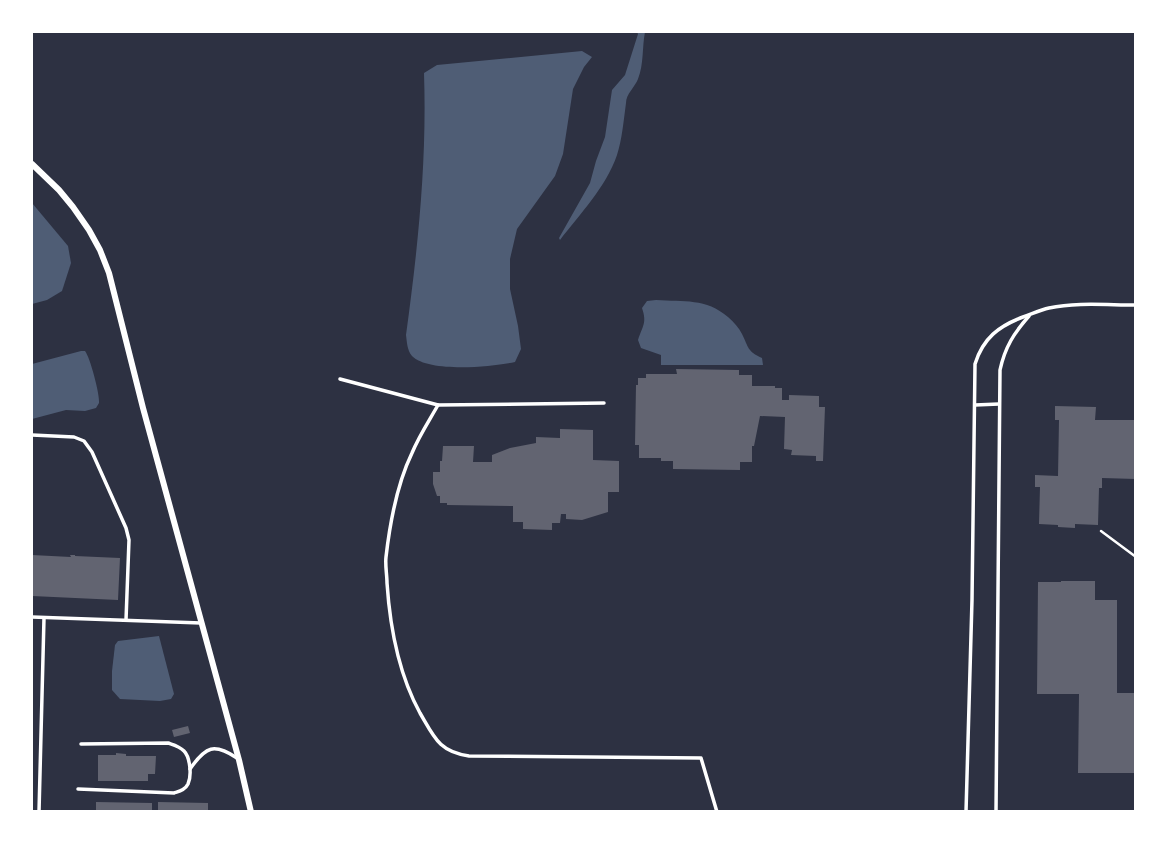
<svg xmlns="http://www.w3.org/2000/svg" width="1167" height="843" font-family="Rubik,sans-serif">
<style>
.water{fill:#4f5d75}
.building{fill:#626471}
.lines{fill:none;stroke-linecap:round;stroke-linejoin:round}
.path{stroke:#fff;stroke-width:2.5}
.service{stroke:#fff;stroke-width:3.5}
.minor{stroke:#fff;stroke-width:6}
</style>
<rect width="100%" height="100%" fill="#2d3142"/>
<g class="water">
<path d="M637,32H645C642,47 644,64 638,79C635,87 626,94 626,103C624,118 622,140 617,155C606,187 580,214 560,240L559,238L590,183L596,161L605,137L612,90L625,75L638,34Z"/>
<path d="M582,51L592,57L584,67L573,89L563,154L555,176L517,229L510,259V289L518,326L521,349L515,362C492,367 429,373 412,356C407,350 407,342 406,335C418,247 427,162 424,73L437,65Z"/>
<polygon points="32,203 68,246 71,263 62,291 47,300 32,304"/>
<path d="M656,300C684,302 706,298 728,317C734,322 739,328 742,334C749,348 747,351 762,358L763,365H661V355L641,348L638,340C643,325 647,323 642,308L647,301Z"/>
<path d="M81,351H85C90,357 100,395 99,403C98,405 97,406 96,408L85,411L66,410L32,419V364Z"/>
<polygon points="159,636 174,694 171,699 160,701 120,699 112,690 112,671 115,645 118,641"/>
</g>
<g class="building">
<polygon points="676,369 739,370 739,375 752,375 752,386 775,386 775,388 782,388 782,400 789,400 789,395 819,396 819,407 825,407 823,461 816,461 816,456 791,455 792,450 784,449 785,417 760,416 754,446 752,446 752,462 740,462 740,470 673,469 673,461 661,461 661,458 639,458 639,445 635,445 636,385 638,385 638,378 646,378 646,374 677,374"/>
<polygon points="1055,406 1096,407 1095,420 1136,420 1136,479 1102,478 1102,488 1099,488 1098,525 1075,524 1075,528 1058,527 1058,525 1039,524 1040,487 1035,487 1035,475 1058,476 1059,420 1055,420"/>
<polygon points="560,429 593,430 593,460 619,461 619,492 608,492 608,512 582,520 566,519 566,514 561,514 560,523 552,523 552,530 523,529 523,522 513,522 513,506 447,505 447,503 440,503 440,496 437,496 433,484 433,472 440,472 440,461 442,461 443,446 474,446 473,462 492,462 492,455 510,448 536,443 536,437 560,438"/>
<polygon points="32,555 71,557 70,555 75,555 75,556 120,558 118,600 32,596"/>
<polygon points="1061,581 1095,581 1095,600 1117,600 1117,693 1136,693 1136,773 1078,773 1079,694 1037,694 1038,582 1061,582"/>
<polygon points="188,726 190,733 174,737 172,730"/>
<polygon points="116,753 126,754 126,756 156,756 155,774 148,774 148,781 98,781 98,755 116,755"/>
<polygon points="96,802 152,803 152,811 96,811"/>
<polygon points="158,802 208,803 208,812 158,811"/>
</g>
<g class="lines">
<polyline class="path" points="1101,531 1136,557"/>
<g class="service">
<polyline points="340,379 438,405"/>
<path d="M604,403L438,405C429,421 419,436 412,453C397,484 390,522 386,557C385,565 387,575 387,583C390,628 398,673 420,713C434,737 439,752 469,756L701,758L717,812"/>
<polyline points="975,405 999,404"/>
<polyline points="32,435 74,437 84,441 92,452 126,528 129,540 126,620"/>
<polyline points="32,617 201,623"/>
<path d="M190,769C206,746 214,743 237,758"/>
<path d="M78,789L174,793C180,791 185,790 188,784C192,775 190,757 184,751C179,746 174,745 168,743L81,744"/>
<polyline points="39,812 44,618"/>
<path d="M966,812L972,600L975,364C983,338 999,326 1023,317C1032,314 1040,310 1049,308C1076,302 1107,305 1136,305"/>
<path d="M996,812L1000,370C1005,347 1014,333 1029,316"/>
</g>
<polyline class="minor" points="32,164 59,190 73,207 89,230 100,250 109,273 143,408 239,760 251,812"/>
</g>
<rect width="1167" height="843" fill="none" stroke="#ffffff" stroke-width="66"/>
</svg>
